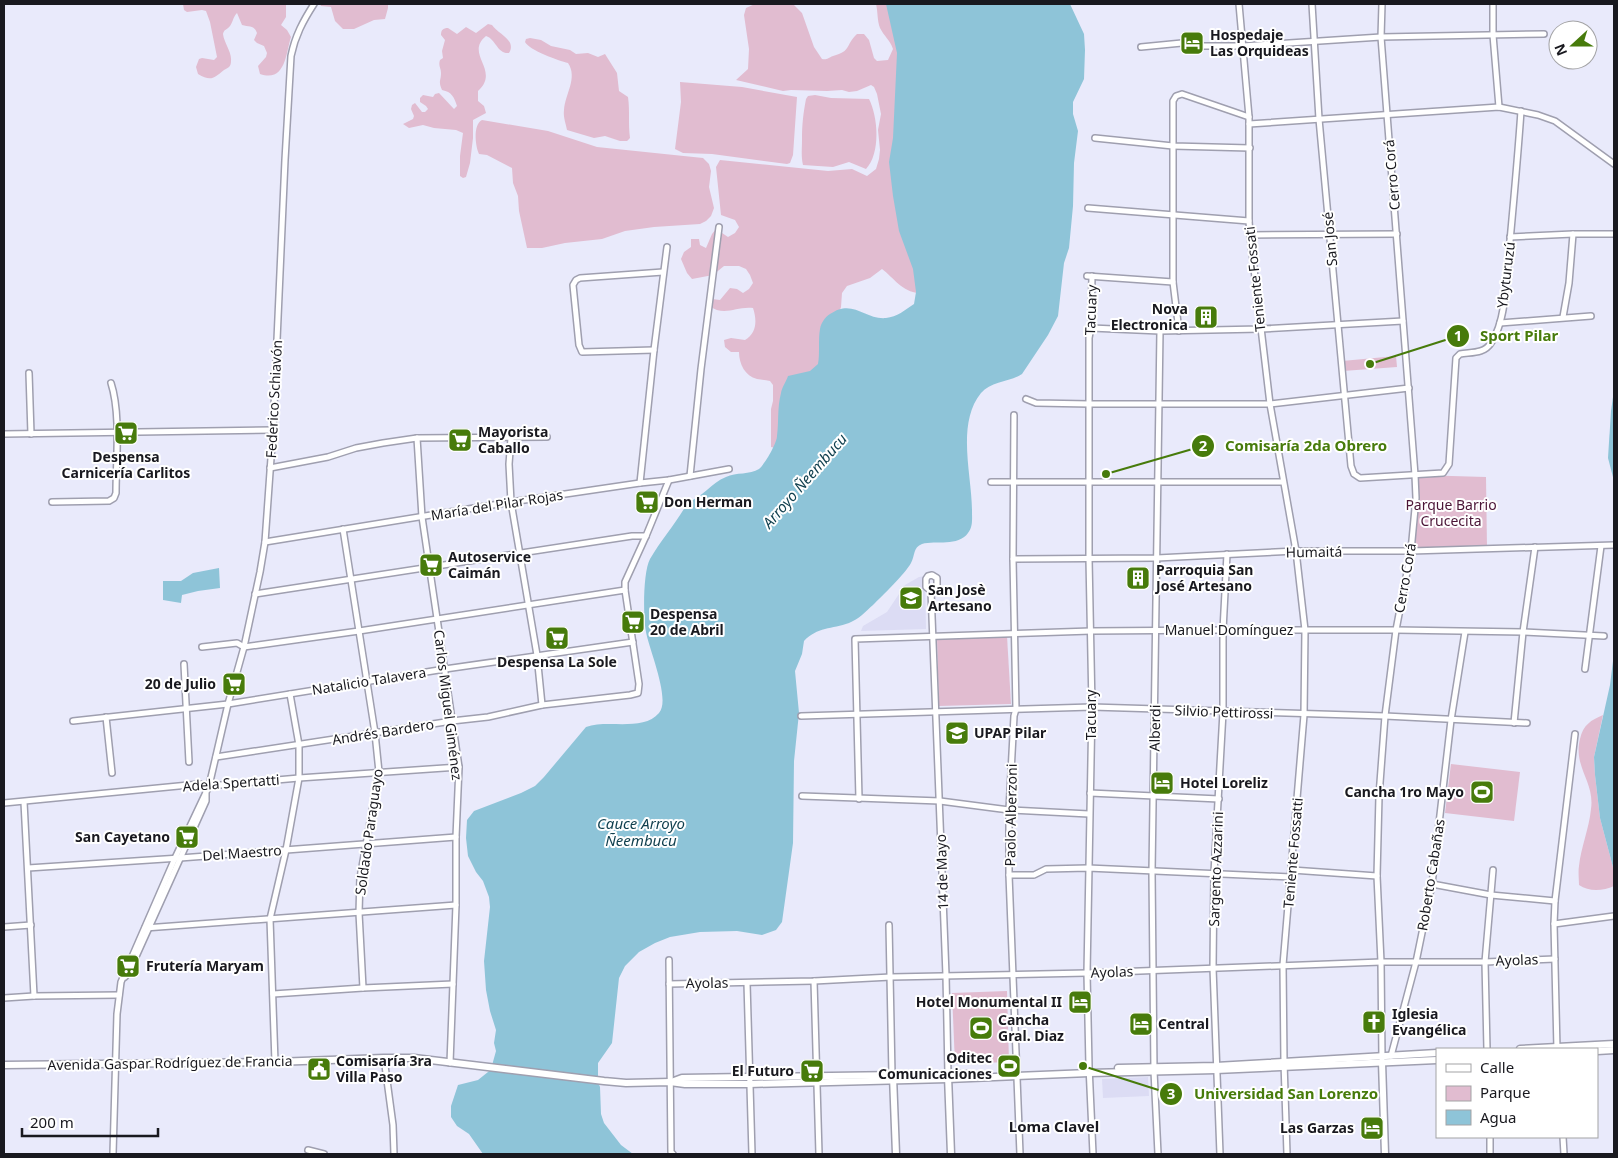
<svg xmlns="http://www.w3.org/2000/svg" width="1618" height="1158" font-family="'Noto Sans',sans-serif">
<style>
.built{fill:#dcdcf4}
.green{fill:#e1bcd0}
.water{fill:#8ec4d8}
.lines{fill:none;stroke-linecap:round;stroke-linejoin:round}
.minor-casing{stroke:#9f9faf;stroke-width:8}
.major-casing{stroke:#9f9faf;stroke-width:9}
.minor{stroke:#fff;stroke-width:5}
.major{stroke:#fff;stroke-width:6}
.labels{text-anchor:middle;stroke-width:4;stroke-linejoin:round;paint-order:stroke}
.poi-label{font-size:14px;font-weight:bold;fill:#19191f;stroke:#fff;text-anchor:start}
.street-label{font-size:14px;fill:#19191f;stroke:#fff}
.park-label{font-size:14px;fill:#4b1537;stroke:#fff}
.water-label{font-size:15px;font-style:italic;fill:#0e3e4d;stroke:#fff}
.neighbourhood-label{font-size:15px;font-weight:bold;fill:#19191f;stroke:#fff}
.leader{fill:none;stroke:#477b0b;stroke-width:2}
.callout-dot{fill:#477b0b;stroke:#fff;stroke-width:2}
.mark-label{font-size:15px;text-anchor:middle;font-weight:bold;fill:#fff}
.callout-label{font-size:15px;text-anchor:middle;font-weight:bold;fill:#477b0b;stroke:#fff;stroke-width:4;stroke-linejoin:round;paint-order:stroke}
</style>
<rect width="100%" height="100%" fill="#e9eafb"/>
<g class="built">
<polygon points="925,576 926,629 861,631 863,626 887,612 905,585 919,577"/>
<polygon points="1148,1077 1149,1096 1103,1098 1102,1079"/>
</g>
<g class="green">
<path d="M183,4H286V17L281,25L287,30L291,37C286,52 286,83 260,74L258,66L266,57L267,53L264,46L257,43L254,40L257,33C254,25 249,27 242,25L237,13C233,17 233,22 230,26C227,30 224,29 223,34C224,43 232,52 231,61C231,67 228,68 224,70C214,78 211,82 198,74L196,67L199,59L202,58L214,60L217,57L210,22L206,11L202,10L187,12L184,10Z"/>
<polygon points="320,4 388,4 388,8 385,19 374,20 354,29 343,29 335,21 331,7 321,6"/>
<path d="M755,4H793L802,13L814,47L822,59C827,60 828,58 833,56C852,51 845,45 857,34H864L869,40L874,58L877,61L888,60L893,49C890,40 884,36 880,28C877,20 878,12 876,4H897L919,293C902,292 894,278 882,269L870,278L847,286L842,293L841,307L832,336L779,449L771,447V409L773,401V385L770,381C766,380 762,380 757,379C745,376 739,364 739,352H731L725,347L724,340L731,338L745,340C757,333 757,320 753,308C736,306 725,317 709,306L712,299L720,300L730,288L737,289L743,293L749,289L753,283L750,275L746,269L739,266H724L713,275L692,279L687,273L681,259L684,252L691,247V239H699L700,245L706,248L712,234L716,229L728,237L735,233L739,227L735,220L721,215L716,167L720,160L828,171L852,169L867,176L876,169L879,159L880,150L878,130L881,114L877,94L874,87L871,85L857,91L849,92L842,90L827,91L791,90L783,91L736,80L748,69L749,49L744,15L746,8Z"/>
<path d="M488,24L492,25C498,34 517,40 509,53C497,54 496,39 486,36C464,54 501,70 478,91V101L484,106L486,113L473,120V138L470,163L466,177L463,178L460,176V156L463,133L456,130L434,128L423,125L409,128L403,124L413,119L414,116L411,109L412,105L415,103L422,112H425L428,109L426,106L420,102V98L423,95L433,97L435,94L439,93L454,109L457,106C454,97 452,92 442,90C438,81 441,81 441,73C441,68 438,66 440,60L443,58L442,51L445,40L441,35C441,30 443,28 448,28L457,34L466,27L476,33Z"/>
<path d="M530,38L541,40L551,46L570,50L576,54L588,53L598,57L605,54L617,73L619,91L628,97C630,111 628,124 630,138L627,141H620L605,136L594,138L567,130C566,124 563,117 564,110C565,94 578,78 568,63C559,61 529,50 525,42L526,39Z"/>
<polygon points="680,82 742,87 797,97 793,155 790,163 787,164 712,154 683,153 675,149 681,102"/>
<path d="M815,95L831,98L869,99C878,117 881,153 866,169L849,162L833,167L803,165C801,156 802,149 802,140C802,125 803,115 806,99L808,96Z"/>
<path d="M482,120L548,131L597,147L703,158L709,164L711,171L709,187L714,208L711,216L706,221L700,224L654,227L625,231L602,239L565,243L542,248H527L519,211L518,196L513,183L512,168L487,155L479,154C475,146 473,124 482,120Z"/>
<polygon points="1396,356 1397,367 1343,371 1342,361"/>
<polygon points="1417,475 1486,477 1487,548 1413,550"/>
<polygon points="1007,636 1011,704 939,706 937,638"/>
<path d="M1603,715L1594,757L1595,775L1600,818L1614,871V886C1603,891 1589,892 1579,885C1579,879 1578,872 1579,866C1581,847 1589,829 1591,809C1595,782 1573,767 1580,739C1583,725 1591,720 1603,715Z"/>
<polygon points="1451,764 1520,772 1514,821 1445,813"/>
<polygon points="1007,991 1009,1062 955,1064 952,993"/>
</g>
<g class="water">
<path d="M886,4H1070L1084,34L1085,50L1084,79L1073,102V114L1078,131L1074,163L1073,206L1069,248L1064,263L1058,316L1048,335L1022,374C1010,382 991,381 981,393C956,424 972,475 972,511C972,519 973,527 968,533C958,547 936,540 922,544C913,547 915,556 911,563C905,574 882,596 873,605C865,612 859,619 849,623C832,629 817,627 804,641L802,654L795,671L799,713L794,761L793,843L782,922L776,930L762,935L737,931L700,932L670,937L655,943L639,952L625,966L619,978L612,1043L598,1063V1082L600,1087L601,1114L604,1123L621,1145L633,1154H483L469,1134L457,1126L451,1117V1106L458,1085L478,1080L488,1072L491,1069L496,1051L494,1043L496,1030L490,1011L486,990L484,961L490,907L489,897L483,881L476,872L468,856L466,838L467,820L474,811L521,793L535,786L544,777L586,727C607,719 643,732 659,713C671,700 649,649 646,632C643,617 643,572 650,559C661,540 677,522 688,502C703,497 711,483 726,477C736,472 750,475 759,469C765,464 777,443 777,436C779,421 777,409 781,393C782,387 786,382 788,376L810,371L818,364C820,353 818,340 820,329C821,323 825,317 830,314C853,298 865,320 886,318C897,317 905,310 914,304L916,292L913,269L899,231L893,196L889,162L893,138L897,53Z"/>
<polygon points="1614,390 1614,481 1608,458 1611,411"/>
<polygon points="219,568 220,588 198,591 182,595 181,603 163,600 163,581 181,581 193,573"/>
<polygon points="1614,653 1614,871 1600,818 1595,775 1594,757 1610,685"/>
</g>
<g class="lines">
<g class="minor-casing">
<g id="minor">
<polyline points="1239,4 1249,117 1249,221 1250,235 1270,404 1296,551 1305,630 1304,715 1283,965 1284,1062 1287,1154"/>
<path d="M1312,4L1319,119L1351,466L1354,474L1360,478L1443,473L1449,464L1456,358L1460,354C1471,352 1484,354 1491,343C1507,321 1507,269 1510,241C1514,198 1518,154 1521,111"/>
<polyline points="1382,4 1381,37 1415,475 1416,498 1411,551 1396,630 1385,716 1379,796 1377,876 1381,962 1382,1059"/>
<polyline points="1493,4 1493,35 1499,107"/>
<polyline points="1141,47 1192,42 1198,46 1243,46 1381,37 1544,34"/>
<polyline points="1249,124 1499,107 1538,115 1555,121 1614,164"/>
<polyline points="1095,138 1173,146 1250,148"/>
<polyline points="1088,208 1249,221"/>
<polyline points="1250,235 1397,234"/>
<polyline points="1510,237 1573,234 1614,234"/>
<polyline points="1087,276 1173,282"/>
<polyline points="1092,276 1091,327 1089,338 1089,559 1092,707 1087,973 1089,1066 1093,1154"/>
<polyline points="1563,317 1569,283 1573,234"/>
<polyline points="1500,323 1591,316"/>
<polyline points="1091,328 1160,331 1261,329 1403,321"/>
<polyline points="1179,331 1173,282 1173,101 1176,96 1182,94 1249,117"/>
<polyline points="654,350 582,352 579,345 573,285 576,280 580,278 663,272"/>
<polyline points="29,373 31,434"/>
<polyline points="1026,399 1036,403 1090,404 1270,404 1409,388"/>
<polyline points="1014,415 1013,559 1016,709 1014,716 1009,810 1009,875 1020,1154"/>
<polyline points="4,434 273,430"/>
<polyline points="417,438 422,517 459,767 456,837 456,905 450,1063"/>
<polyline points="511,438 509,464 511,502 537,655 542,705"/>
<polyline points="270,468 328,457 356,448 383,443 417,438 547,437"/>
<polyline points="690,476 701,369 719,227"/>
<polyline points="991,482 1283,482"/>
<polyline points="640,483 654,350 667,247"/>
<path d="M52,502L109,501L114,498L116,493C116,460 121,414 111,383"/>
<polyline points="343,529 375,733 379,772 360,878 359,913 363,988"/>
<polyline points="265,542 511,502 640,483 669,480 729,469"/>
<polyline points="1013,559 1157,558 1296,551 1411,551 1614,545"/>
<polyline points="931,591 937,586 937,578 932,575 928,576 926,579 926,587 931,591 946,975 948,1074"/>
<polyline points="255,594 632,536 646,536"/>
<polyline points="202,647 237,643 244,647 359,631 625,590"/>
<polyline points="184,664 189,762"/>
<polyline points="1585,669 1601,546"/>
<polyline points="801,716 1092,707 1385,716 1527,723"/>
<polyline points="106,717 112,773"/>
<polyline points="73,721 228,704 445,669 633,642"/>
<polyline points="1514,723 1523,632 1535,547"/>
<polyline points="216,757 452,721 488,717 542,705 630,695 638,693 639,684 625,590 625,582 646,536 669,480"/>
<polyline points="1090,793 1219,799"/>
<polyline points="802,796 940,801 1009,810 1089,814"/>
<polyline points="859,799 855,639 1091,631 1223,630 1396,630 1523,632 1604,636"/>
<polyline points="24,802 34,996"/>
<polyline points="4,803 199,784 209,786 299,778 459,767"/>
<polyline points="28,868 180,858 456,837"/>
<polyline points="1292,870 1377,876"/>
<polyline points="1009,875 1034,875 1046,869 1088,868 1291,877"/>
<polyline points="1432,884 1491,895 1555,901"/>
<polyline points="1554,924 1614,916"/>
<polyline points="889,925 892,1075"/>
<polyline points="4,927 31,925"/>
<polyline points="145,928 456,905"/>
<polyline points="669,960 671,1152 673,1154"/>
<polyline points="125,977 129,972 206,801 206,794"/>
<polyline points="814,981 819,1154"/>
<polyline points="747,983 752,1154"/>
<polyline points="669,984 814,981 891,977 1087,973 1381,962 1485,962 1555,959"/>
<polyline points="273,994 363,988 453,984"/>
<polyline points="4,998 34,996 119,995"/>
<polyline points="1487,1049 1485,962 1493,870"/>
<polyline points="1557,1049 1554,924 1555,901 1575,734"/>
<polyline points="1391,1056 1416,962 1432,884 1451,720 1465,632"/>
<polyline points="384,1058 393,1125 394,1154"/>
<polyline points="275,1062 270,919 286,850 299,778 299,745 290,694"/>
<polyline points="1490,1137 1490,1154"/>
<polyline points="1563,1137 1564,1154"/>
<polyline points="308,1150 324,1154"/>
<path d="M113,1154L117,1014L121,982L175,858L209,786L228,704L244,647L260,572L265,542L273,430L285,160L291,56C295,36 303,21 314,4"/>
<polyline points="1158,1154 1154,1071 1152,872 1160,331"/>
<polyline points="1220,1154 1213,968 1214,873 1223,712 1223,630 1227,554"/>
</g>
</g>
<g class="major-casing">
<g id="major">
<polyline points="1520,1049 1614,1044"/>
<polyline points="1597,1051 1614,1050"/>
<polyline points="1382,1062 1385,1154"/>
<polyline points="4,1065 275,1062 384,1058 414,1058 604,1081 626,1083 670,1082 685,1084 749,1084 948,1079 1089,1073 1216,1070 1437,1060"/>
<polyline points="1118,1068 1216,1066 1437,1053"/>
<polyline points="893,1076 896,1154"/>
<polyline points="948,1076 951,1154"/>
<polyline points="674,1081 682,1078 968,1074"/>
</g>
</g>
<use href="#minor" class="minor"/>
<use href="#major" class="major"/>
</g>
<defs>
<g id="hotel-square" transform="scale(1.25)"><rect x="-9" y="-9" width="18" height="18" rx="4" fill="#477b0b" stroke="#fff"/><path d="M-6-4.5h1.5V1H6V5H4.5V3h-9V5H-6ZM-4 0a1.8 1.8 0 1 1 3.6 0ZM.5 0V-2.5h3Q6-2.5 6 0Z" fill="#fff"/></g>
<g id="building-square" transform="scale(1.25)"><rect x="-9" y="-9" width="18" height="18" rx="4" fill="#477b0b" stroke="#fff"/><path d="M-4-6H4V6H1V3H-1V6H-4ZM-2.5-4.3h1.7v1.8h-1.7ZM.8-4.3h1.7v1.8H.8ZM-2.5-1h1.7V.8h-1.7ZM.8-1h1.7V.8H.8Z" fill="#fff"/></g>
<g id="supermarket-square" transform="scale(1.25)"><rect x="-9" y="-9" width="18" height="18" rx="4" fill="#477b0b" stroke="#fff"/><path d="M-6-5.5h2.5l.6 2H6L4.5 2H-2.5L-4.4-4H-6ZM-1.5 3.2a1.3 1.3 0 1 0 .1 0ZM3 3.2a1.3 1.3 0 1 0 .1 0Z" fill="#fff"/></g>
<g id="school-square" transform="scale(1.25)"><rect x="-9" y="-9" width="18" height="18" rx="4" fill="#477b0b" stroke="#fff"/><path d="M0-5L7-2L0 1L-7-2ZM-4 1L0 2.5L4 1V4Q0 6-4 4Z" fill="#fff"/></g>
<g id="university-square" transform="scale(1.25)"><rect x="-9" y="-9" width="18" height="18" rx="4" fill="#477b0b" stroke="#fff"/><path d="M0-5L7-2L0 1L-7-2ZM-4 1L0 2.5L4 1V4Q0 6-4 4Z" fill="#fff"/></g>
<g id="stadium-square" transform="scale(1.25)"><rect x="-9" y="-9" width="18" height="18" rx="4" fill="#477b0b" stroke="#fff"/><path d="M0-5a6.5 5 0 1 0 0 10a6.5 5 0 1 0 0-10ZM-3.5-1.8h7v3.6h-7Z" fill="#fff"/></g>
<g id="church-square" transform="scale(1.25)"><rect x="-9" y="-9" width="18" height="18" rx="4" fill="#477b0b" stroke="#fff"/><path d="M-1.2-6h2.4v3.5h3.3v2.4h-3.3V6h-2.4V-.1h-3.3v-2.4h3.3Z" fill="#fff"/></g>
<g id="civic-square" transform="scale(1.25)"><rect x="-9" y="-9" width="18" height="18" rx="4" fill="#477b0b" stroke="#fff"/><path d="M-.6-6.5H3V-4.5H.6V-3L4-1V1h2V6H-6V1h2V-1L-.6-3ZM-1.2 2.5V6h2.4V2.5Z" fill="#fff"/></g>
</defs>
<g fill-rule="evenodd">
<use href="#hotel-square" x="1192" y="43"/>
<use href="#building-square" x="1206" y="317"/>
<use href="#supermarket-square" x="126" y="433"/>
<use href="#supermarket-square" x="460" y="440"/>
<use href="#supermarket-square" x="647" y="502"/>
<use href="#supermarket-square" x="431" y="565"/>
<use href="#building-square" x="1138" y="578"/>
<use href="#school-square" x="911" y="598"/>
<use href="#supermarket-square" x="633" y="622"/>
<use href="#supermarket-square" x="557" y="638"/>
<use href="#supermarket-square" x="234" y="684"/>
<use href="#university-square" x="957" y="733"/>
<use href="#hotel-square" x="1162" y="783"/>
<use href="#stadium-square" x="1482" y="792"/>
<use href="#supermarket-square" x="187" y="837"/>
<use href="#supermarket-square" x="128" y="966"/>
<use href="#hotel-square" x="1080" y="1002"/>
<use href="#church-square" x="1374" y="1022"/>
<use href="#hotel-square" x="1141" y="1024"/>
<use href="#stadium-square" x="981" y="1028"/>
<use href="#stadium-square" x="1009" y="1066"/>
<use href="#civic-square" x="319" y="1069"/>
<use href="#supermarket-square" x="812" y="1071"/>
<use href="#hotel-square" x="1372" y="1128"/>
</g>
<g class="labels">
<g class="poi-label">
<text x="1210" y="40">Hospedaje<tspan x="1210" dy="16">Las Orquideas</tspan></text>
<text x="1188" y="314" text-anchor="end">Nova<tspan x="1188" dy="16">Electronica</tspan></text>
<text x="478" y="437">Mayorista<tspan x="478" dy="16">Caballo</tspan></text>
<text x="126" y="462" text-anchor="middle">Despensa<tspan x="126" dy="16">Carnicería Carlitos</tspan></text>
<text x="664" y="507">Don Herman</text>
<text x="448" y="562">Autoservice<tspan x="448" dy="16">Caimán</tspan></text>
<text x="1156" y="575">Parroquia San<tspan x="1156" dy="16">José Artesano</tspan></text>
<text x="928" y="595">San Josè<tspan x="928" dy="16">Artesano</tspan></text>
<text x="650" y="619">Despensa<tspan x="650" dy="16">20 de Abril</tspan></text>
<text x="557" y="667" text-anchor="middle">Despensa La Sole</text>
<text x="216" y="689" text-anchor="end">20 de Julio</text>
<text x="974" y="738">UPAP Pilar</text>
<text x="1180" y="788">Hotel Loreliz</text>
<text x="1464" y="797" text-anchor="end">Cancha 1ro Mayo</text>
<text x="170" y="842" text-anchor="end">San Cayetano</text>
<text x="146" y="971">Frutería Maryam</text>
<text x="1062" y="1007" text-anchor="end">Hotel Monumental II</text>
<text x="1392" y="1019">Iglesia<tspan x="1392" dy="16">Evangélica</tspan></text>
<text x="998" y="1025">Cancha<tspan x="998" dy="16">Gral. Diaz</tspan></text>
<text x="1158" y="1029">Central</text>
<text x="992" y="1063" text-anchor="end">Oditec<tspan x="992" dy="16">Comunicaciones</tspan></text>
<text x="336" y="1066">Comisaría 3ra<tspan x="336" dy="16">Villa Paso</tspan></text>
<text x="794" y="1076" text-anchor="end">El Futuro</text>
<text x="1354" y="1133" text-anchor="end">Las Garzas</text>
</g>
<g class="street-label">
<text transform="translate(1392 175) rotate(-95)" y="5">Cerro Corá</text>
<text transform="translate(1330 239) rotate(-95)" y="5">San José</text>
<text transform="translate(1506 275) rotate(-83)" y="5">Ybyturuzú</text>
<text transform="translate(1255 279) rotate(-96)" y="5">Teniente Fossati</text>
<text transform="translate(1091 310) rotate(-88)" y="5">Tacuary</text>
<text transform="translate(274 399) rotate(-87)" y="5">Federico Schiavón</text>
<text transform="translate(497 505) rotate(-9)" y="5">María del Pilar Rojas</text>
<text transform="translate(1314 552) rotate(-1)" y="5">Humaitá</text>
<text transform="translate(1405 578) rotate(-80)" y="5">Cerro Corá</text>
<text x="1229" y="635">Manuel Domínguez</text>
<text transform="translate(369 681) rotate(-9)" y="5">Natalicio Talavera</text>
<text transform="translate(448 705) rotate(83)" y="5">Carlos Miguel Giménez</text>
<text transform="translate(1224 712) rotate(2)" y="5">Silvio Pettirossi</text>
<text transform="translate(1091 715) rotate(-90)" y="5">Tacuary</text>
<text transform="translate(1155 728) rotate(-89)" y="5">Alberdi</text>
<text transform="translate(383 732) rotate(-9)" y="5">Andrés Bardero</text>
<text transform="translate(231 783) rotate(-4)" y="5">Adela Spertatti</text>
<text transform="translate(1011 815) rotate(-89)" y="5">Paolo Alberzoni</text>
<text transform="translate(369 832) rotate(-82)" y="5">Soldado Paraguayo</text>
<text transform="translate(242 853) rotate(-4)" y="5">Del Maestro</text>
<text transform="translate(1293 853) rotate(-85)" y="5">Teniente Fossatti</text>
<text transform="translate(1216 869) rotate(-88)" y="5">Sargento Azzarini</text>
<text transform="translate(942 872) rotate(-92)" y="5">14 de Mayo</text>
<text transform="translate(1431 875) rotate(-81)" y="5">Roberto Cabañas</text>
<text transform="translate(1517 960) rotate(-2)" y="5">Ayolas</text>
<text transform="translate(1112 972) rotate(-2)" y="5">Ayolas</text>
<text transform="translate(707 983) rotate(-1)" y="5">Ayolas</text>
<text transform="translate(170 1063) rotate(-1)" y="5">Avenida Gaspar Rodríguez de Francia</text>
</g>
<g class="park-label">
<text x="1451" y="510">Parque Barrio<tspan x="1451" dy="16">Crucecita</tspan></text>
</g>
<g class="water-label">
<text transform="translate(805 481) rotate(-49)" y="5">Arroyo Ñeembucu</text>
<text x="641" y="829">Cauce Arroyo<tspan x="641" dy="17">Ñeembucu</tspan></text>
</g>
<g class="neighbourhood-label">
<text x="1054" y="1132">Loma Clavel</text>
</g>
</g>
<path class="leader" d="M1370 364L1458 336M1106 474L1203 446M1083 1066L1171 1094"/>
<g class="callout-dot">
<circle cx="1370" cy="364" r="5"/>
<circle cx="1106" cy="474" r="5"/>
<circle cx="1083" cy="1066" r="5"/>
<circle cx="1458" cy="336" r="12"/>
<circle cx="1203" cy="446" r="12"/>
<circle cx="1171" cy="1094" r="12"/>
</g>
<g class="mark-label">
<text x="1458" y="341">1</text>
<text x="1203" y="451">2</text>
<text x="1171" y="1099">3</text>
</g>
<g class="callout-label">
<text x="1519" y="341">Sport Pilar</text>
<text x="1306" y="451">Comisaría 2da Obrero</text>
<text x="1286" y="1099">Universidad San Lorenzo</text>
</g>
<rect width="1618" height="1158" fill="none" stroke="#19191f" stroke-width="10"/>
<rect x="1436" y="1048" width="162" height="90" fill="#ffffff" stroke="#a3a3a5"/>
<rect x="1446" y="1064" width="25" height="8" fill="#ffffff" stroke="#a3a3a5"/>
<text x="1480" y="1073" font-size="15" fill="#19191f">Calle</text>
<rect x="1446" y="1086" width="25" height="15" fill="#e1bcd0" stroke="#a3a3a5"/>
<text x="1480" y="1098" font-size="15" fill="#19191f">Parque</text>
<rect x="1446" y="1110" width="25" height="15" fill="#8ec4d8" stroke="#a3a3a5"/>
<text x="1480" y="1123" font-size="15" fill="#19191f">Agua</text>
<g transform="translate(1573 45) rotate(249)"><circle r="24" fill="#ffffff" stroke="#a3a3a5"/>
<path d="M0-4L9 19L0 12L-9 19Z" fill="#477b0b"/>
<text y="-8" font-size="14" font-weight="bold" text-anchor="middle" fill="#19191f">N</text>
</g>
<path d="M22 1128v8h136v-8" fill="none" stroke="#19191f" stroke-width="2.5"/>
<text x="30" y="1128" font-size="15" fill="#19191f" stroke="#ffffff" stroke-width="4" paint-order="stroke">200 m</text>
</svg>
